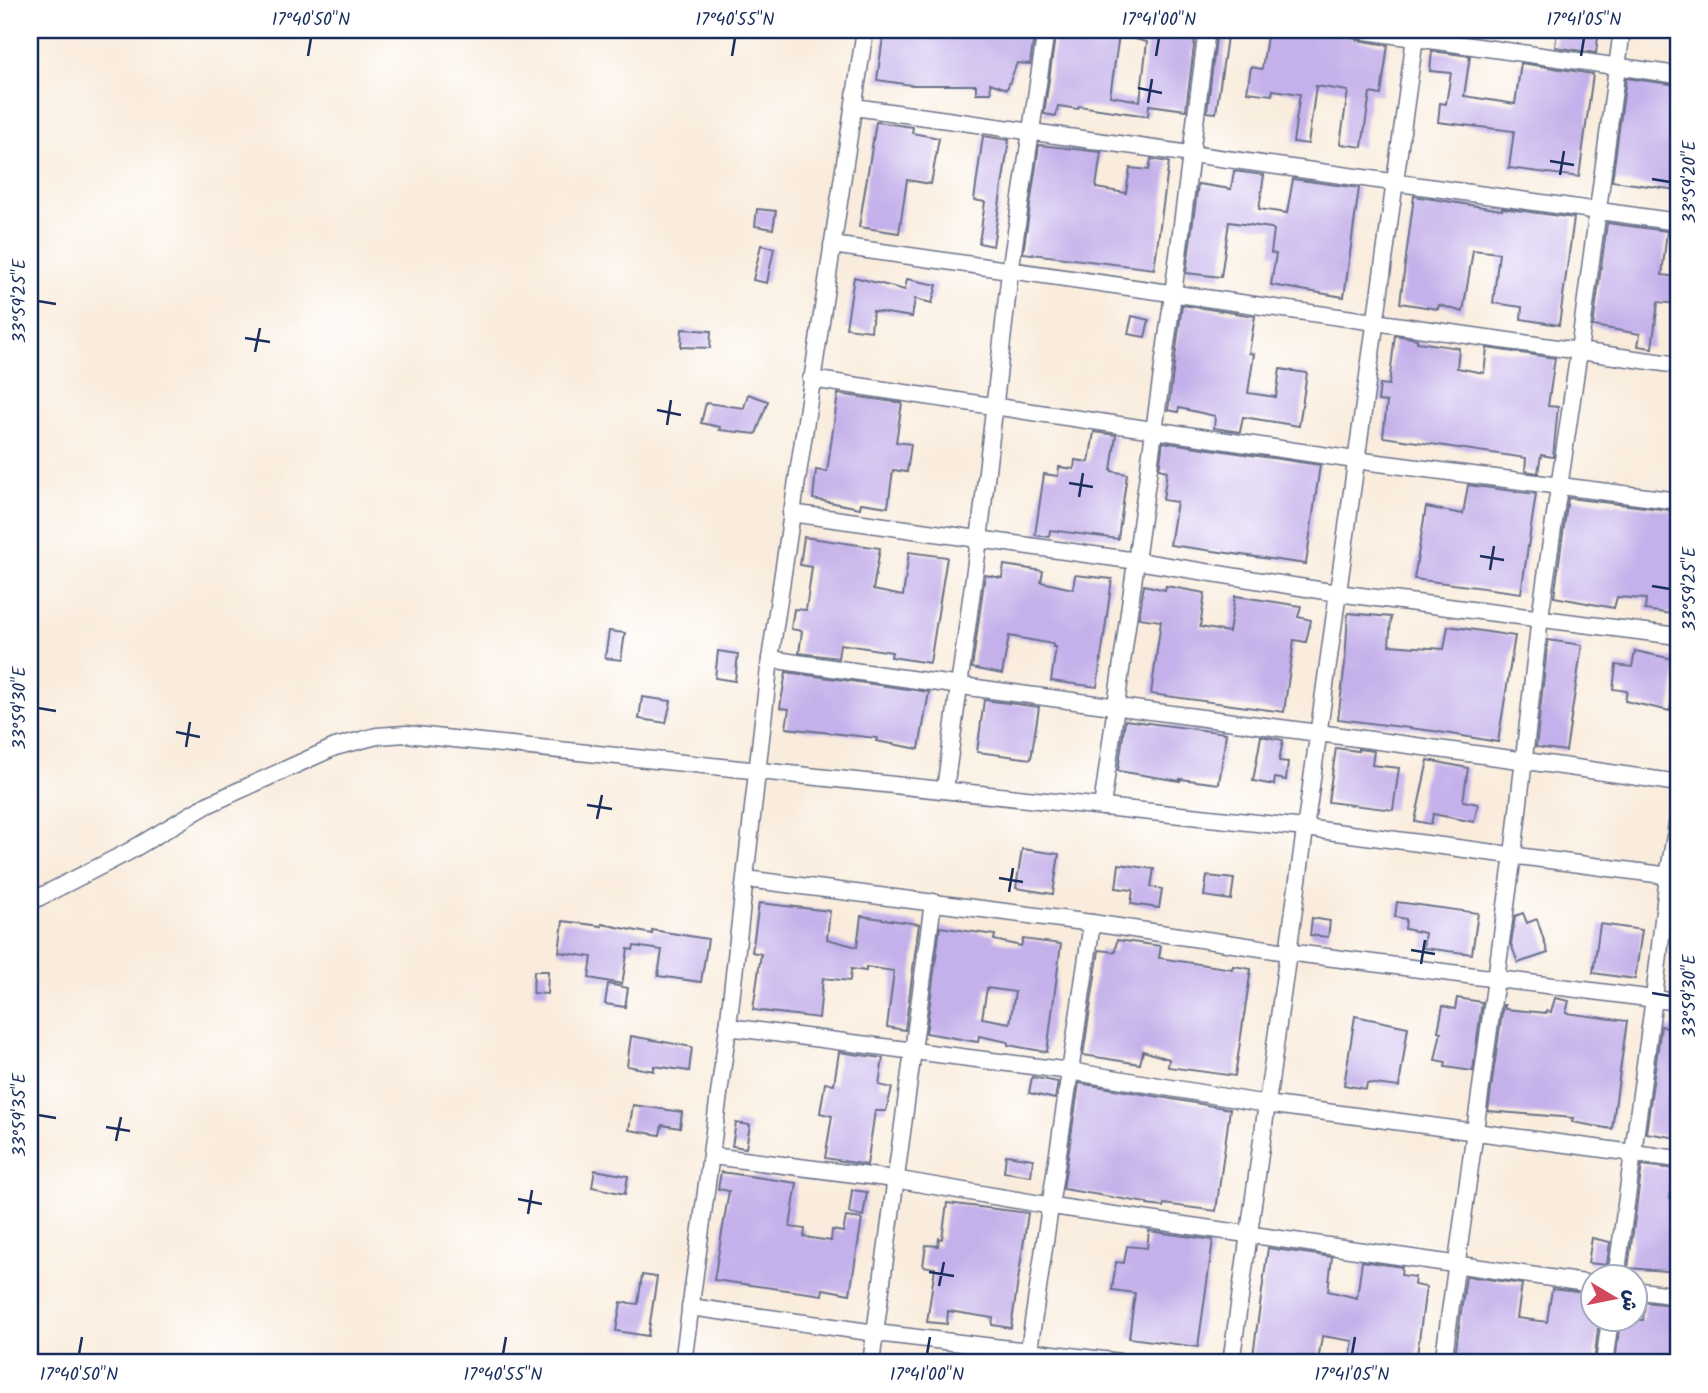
<svg xmlns="http://www.w3.org/2000/svg" width="1708" height="1393" font-family="Kalam,'Playpen Sans Arabic',sans-serif">
<style>
.building{fill:#c4b0ea;fill-rule:evenodd}
.lines{fill:none;stroke-linecap:round;stroke-linejoin:round}
.street-casing{stroke:#69718a;stroke-width:19}
.street{stroke:#fff;stroke-width:16}
.ticks{fill:none;stroke:#1b2f5e;stroke-width:2.5}
.neatline{fill:none;stroke:#1b2f5e;stroke-width:2.5}
.ticks-label{font-size:18px;text-anchor:middle;fill:#1b2f5e}
</style>
<rect width="100%" height="100%" fill="#fff"/>
<filter id="ink" filterUnits="userSpaceOnUse"><feTurbulence type="fractalNoise" baseFrequency=".0143" numOctaves="2"/><feDisplacementMap in="SourceGraphic" scale="14" xChannelSelector="R" yChannelSelector="G"/><feConvolveMatrix kernelMatrix="1 2 1 2 8 2 1 2 1" color-interpolation-filters="sRGB"/></filter>
<filter id="wash" filterUnits="userSpaceOnUse"><feTurbulence type="fractalNoise" baseFrequency=".00686" numOctaves="4" result="noise"/><feDisplacementMap in="SourceGraphic" scale="28" xChannelSelector="R" yChannelSelector="G"/><feGaussianBlur stdDeviation="1.57" result="paint"/><feColorMatrix in="noise" values="0 0 0 0 0 0 0 0 0 0 0 0 0 0 0 0 0 1.4 0 .05"/><feComposite in="paint" operator="in"/></filter>
<g filter="url(#wash)">
<rect width="100%" height="100%" fill="#f9ecdc"/>
<g id="blocks">
<g class="building">
<polygon points="884,30 1035,30 1030,64 1017,63 1007,89 990,83 991,93 976,93 976,85 911,85 877,80"/>
<path d="M1056,30H1196L1186,110L1149,105L1148,116L1079,106L1078,109L1058,106L1056,116L1044,114ZM1119,35L1147,42L1140,101L1110,96Z"/>
<polygon points="1217,30 1228,30 1216,113 1207,112"/>
<polygon points="1268,30 1303,30 1350,36 1357,40 1388,45 1381,95 1370,93 1362,147 1340,144 1348,91 1316,86 1308,144 1293,142 1300,94 1273,90 1272,95 1247,92 1251,67 1262,69"/>
<polygon points="1557,30 1599,30 1596,53 1555,47"/>
<polygon points="1432,51 1470,56 1464,96 1515,104 1521,63 1593,74 1579,177 1509,168 1514,131 1438,122 1440,103 1446,104 1451,73 1430,71"/>
<polygon points="1626,78 1678,85 1678,150 1675,173 1678,174 1678,190 1612,181"/>
<polygon points="876,122 913,127 912,133 939,138 931,184 907,180 899,233 859,227"/>
<polygon points="983,136 1009,140 993,246 979,243 985,202 974,200"/>
<polygon points="1039,145 1101,152 1096,188 1126,193 1130,168 1149,170 1151,159 1169,162 1154,269 1023,253"/>
<polygon points="1234,171 1264,175 1259,209 1287,213 1293,179 1359,188 1344,297 1271,285 1276,254 1271,253 1274,230 1271,228 1229,222 1221,277 1186,273 1198,184 1231,189"/>
<polygon points="1414,196 1502,210 1502,208 1574,218 1559,325 1521,319 1522,307 1493,303 1499,253 1473,250 1463,312 1439,305 1438,309 1400,303"/>
<polygon points="757,209 776,211 773,229 755,226"/>
<polygon points="1607,223 1667,231 1662,275 1678,277 1678,304 1658,302 1652,348 1638,346 1640,334 1593,326"/>
<polygon points="761,245 774,248 767,283 753,280"/>
<polygon points="854,277 905,290 907,279 937,285 932,303 915,299 912,317 873,311 871,331 846,328"/>
<polygon points="1182,305 1255,316 1249,353 1254,354 1248,393 1276,397 1280,369 1307,373 1299,426 1243,417 1240,432 1214,428 1215,416 1179,408 1178,412 1168,410"/>
<polygon points="1132,316 1149,320 1145,337 1128,334"/>
<polygon points="682,329 711,331 710,348 681,347"/>
<polygon points="1395,335 1417,339 1417,342 1459,348 1457,368 1484,373 1487,348 1555,358 1548,406 1558,407 1553,457 1541,455 1538,473 1525,471 1526,458 1383,437 1387,402 1378,401 1380,384 1389,385"/>
<polygon points="748,394 768,401 756,434 719,430 720,427 701,423 706,403 744,408"/>
<polygon points="838,394 902,403 896,442 911,444 907,472 893,470 888,507 861,503 860,508 813,499 816,470 827,472"/>
<polygon points="1094,432 1116,435 1111,471 1127,474 1118,539 1050,530 1049,537 1035,535 1044,474 1058,476 1059,467 1074,469 1075,460 1089,462"/>
<polygon points="1163,442 1320,465 1306,564 1170,545 1177,502 1163,500 1167,471 1159,469"/>
<polygon points="1468,485 1536,494 1521,593 1414,579 1426,507 1463,514"/>
<polygon points="1568,498 1678,511 1678,615 1645,610 1646,599 1617,597 1614,608 1554,597"/>
<polygon points="804,537 880,548 873,590 903,596 909,552 947,557 930,663 891,657 892,652 840,644 838,658 799,653 802,631 791,629 794,609 806,610 812,567 800,565"/>
<polygon points="1004,565 1043,571 1041,582 1073,589 1075,575 1112,579 1097,687 1051,681 1056,647 1053,647 1053,644 1009,636 1002,674 972,668 985,575 1002,578"/>
<polygon points="1144,585 1165,590 1166,586 1205,593 1200,627 1229,632 1235,596 1301,606 1298,617 1311,620 1306,642 1294,640 1284,712 1151,694 1161,621 1139,618"/>
<polygon points="1348,613 1391,617 1389,645 1444,649 1448,626 1515,636 1498,742 1433,731 1338,719 1345,663"/>
<polygon points="609,631 625,633 621,660 605,658"/>
<polygon points="1548,640 1582,645 1566,751 1536,747"/>
<polygon points="718,651 738,654 735,681 715,678"/>
<polygon points="1635,651 1678,660 1670,711 1625,701 1627,691 1613,689 1616,665 1632,667"/>
<polygon points="786,672 929,692 919,749 876,741 877,738 786,728 789,709 780,708"/>
<polygon points="642,697 671,701 666,723 639,719"/>
<polygon points="984,700 1039,707 1031,759 977,752"/>
<polygon points="1125,720 1226,733 1219,784 1180,779 1180,781 1118,771"/>
<polygon points="1261,736 1283,740 1279,761 1288,762 1286,780 1275,778 1274,785 1253,781"/>
<polygon points="1336,748 1358,751 1358,749 1374,751 1372,765 1399,768 1393,810 1328,802"/>
<polygon points="1428,760 1468,768 1463,801 1478,804 1474,822 1433,814 1431,824 1415,821"/>
<polygon points="1022,849 1059,854 1053,894 1016,888"/>
<polygon points="1119,864 1154,869 1151,887 1162,889 1159,908 1131,904 1133,890 1116,888"/>
<polygon points="1207,876 1234,879 1231,900 1204,896"/>
<polygon points="1397,902 1478,913 1472,954 1423,948 1425,933 1405,929 1406,919 1395,917"/>
<polygon points="759,903 830,911 827,939 857,947 861,916 919,924 905,1030 887,1027 894,971 866,967 866,971 851,969 850,981 823,978 819,1018 753,1010 761,954 752,952"/>
<polygon points="1523,913 1527,923 1537,919 1548,953 1518,963 1511,944 1515,916"/>
<polygon points="1312,918 1330,921 1328,937 1310,935"/>
<polygon points="563,921 602,926 602,924 652,934 652,930 708,939 701,982 658,976 662,950 634,946 633,950 628,949 622,984 589,978 592,957 559,952"/>
<polygon points="1600,924 1642,930 1635,979 1593,973"/>
<path d="M940,927L995,935L994,940L1021,946L1023,939L1061,944L1047,1052L1008,1045V1042L979,1036L978,1042L926,1033ZM987,988L1015,992L1010,1023L982,1018Z"/>
<polygon points="1117,940 1161,946 1159,958 1232,969 1233,966 1251,969 1235,1076 1168,1067 1169,1059 1143,1051 1140,1064 1083,1055 1099,950 1115,952"/>
<polygon points="534,971 548,971 547,994 533,993"/>
<polygon points="608,984 628,988 625,1007 605,1004"/>
<polygon points="1457,998 1482,1002 1473,1071 1445,1067 1446,1062 1435,1060 1441,1032 1438,1031 1443,1006 1455,1009"/>
<polygon points="1555,998 1569,1001 1566,1013 1627,1021 1612,1129 1572,1122 1573,1118 1488,1111 1503,1005 1505,1005 1505,1009 1546,1013 1546,1011 1551,1012"/>
<polygon points="1355,1016 1408,1027 1399,1087 1367,1083 1366,1089 1344,1085"/>
<polygon points="1661,1026 1678,1030 1678,1138 1646,1133"/>
<polygon points="631,1036 692,1047 689,1071 654,1066 654,1071 627,1066"/>
<polygon points="839,1052 883,1058 879,1085 892,1088 886,1111 875,1111 867,1165 825,1158 832,1116 820,1113 825,1083 834,1084"/>
<polygon points="1032,1077 1058,1082 1055,1099 1029,1093"/>
<polygon points="1079,1083 1230,1109 1216,1211 1164,1204 1163,1207 1147,1205 1147,1203 1063,1189"/>
<polygon points="633,1105 682,1112 680,1128 662,1125 660,1135 629,1130"/>
<polygon points="736,1123 750,1125 746,1148 732,1146"/>
<polygon points="1006,1155 1033,1159 1031,1176 1004,1172"/>
<polygon points="1642,1165 1675,1169 1670,1198 1678,1199 1678,1272 1628,1268"/>
<polygon points="595,1170 628,1176 625,1194 592,1187"/>
<polygon points="721,1172 797,1183 790,1227 805,1229 804,1237 831,1241 832,1230 843,1232 846,1217 862,1219 850,1294 823,1289 822,1295 714,1280 729,1191 718,1189"/>
<polygon points="852,1190 867,1192 863,1216 849,1213"/>
<polygon points="947,1203 1028,1213 1011,1328 992,1325 993,1318 948,1311 947,1324 927,1322 935,1268 923,1266 926,1245 938,1246 939,1238 942,1239"/>
<polygon points="1149,1231 1213,1240 1198,1347 1129,1338 1135,1293 1112,1290 1116,1262 1124,1263 1127,1246 1147,1248"/>
<polygon points="1592,1238 1610,1242 1607,1265 1588,1263"/>
<polygon points="1268,1248 1332,1257 1328,1291 1357,1298 1362,1261 1402,1267 1401,1275 1415,1277 1414,1285 1426,1287 1416,1363 1349,1363 1353,1341 1322,1336 1318,1362 1253,1355"/>
<polygon points="642,1275 657,1277 648,1336 616,1331 621,1302 638,1304"/>
<polygon points="1466,1276 1522,1284 1517,1318 1547,1322 1552,1289 1592,1294 1592,1320 1599,1320 1594,1363 1500,1363 1484,1361 1483,1363 1454,1363"/>
<polygon points="1645,1302 1678,1306 1678,1333 1675,1348 1678,1349 1678,1363 1615,1363 1620,1320 1643,1320"/>
</g>
</g>
</g>
<g filter="url(#ink)">
<use href="#blocks" fill-opacity="0" stroke="#69718a" stroke-width="2"/>
<g class="lines">
<g class="street-casing">
<g id="street">
<polyline points="1358,30 1678,75"/>
<polyline points="854,107 1678,222"/>
<polyline points="832,245 1678,365"/>
<polyline points="811,379 1355,460 1678,501"/>
<polyline points="791,513 1137,561 1337,593 1678,636"/>
<path d="M770,659C1072,704 1376,737 1678,783"/>
<polyline points="945,789 979,540 1010,272 1046,30"/>
<polyline points="1102,807 1173,294 1207,30"/>
<polyline points="746,879 1092,923 1287,952 1678,1002"/>
<polyline points="30,902 128,852 207,805 335,747 377,736 406,734 1305,828 1678,877"/>
<polyline points="728,1027 1070,1071 1266,1104 1678,1159"/>
<polyline points="712,1156 894,1179 1052,1206 1592,1284"/>
<polyline points="1616,1278 1654,998 1668,876 1678,819"/>
<polyline points="1634,1290 1678,1296"/>
<polyline points="690,1307 876,1333 1129,1363"/>
<polyline points="683,1363 728,1027 770,659 865,30"/>
<polyline points="871,1363 933,902"/>
<polyline points="1027,1363 1092,923"/>
<polyline points="1231,1363 1416,30"/>
<polyline points="1443,1363 1513,855 1540,617 1579,351 1622,30"/>
<polyline points="1604,1363 1610,1320"/>
</g>
</g>
<use href="#street" class="street"/>
</g>
</g>
<path class="ticks" d="M308,56L311,38M732,56L735,38M1156,56L1159,38M1581,56L1584,38M1138,88L1162,93M1148,103L1152,79M1550,161L1574,165M1560,175L1564,151M1652,179L1670,182M38,301L56,304M245,338L270,342M255,352L260,328M657,410L681,415M667,425L671,400M1069,483L1093,487M1079,497L1083,473M1480,556L1504,560M1490,570L1494,546M1652,586L1670,589M38,708L56,711M176,732L200,737M186,747L190,722M587,805L612,809M597,819L602,795M999,878L1023,882M1009,892L1013,868M1411,950L1435,954M1421,964L1425,940M1652,993L1670,996M38,1115L56,1118M106,1127L130,1131M116,1141L121,1117M518,1199L542,1204M528,1214L532,1190M929,1272L954,1276M939,1286L944,1262M79,1354L82,1337M503,1354L506,1337M927,1354L930,1337M1352,1354L1355,1337"/>
<rect width="1708" height="1393" fill="none" stroke="#fff" stroke-width="77"/>
<g transform="translate(1614 1298) rotate(100)"><circle r="33" fill="#ffffff" stroke="#a4acbf" stroke-width="2"/>
<path d="M0-5L12 26L0 18L-12 26Z" fill="#d1495b"/>
<text y="-10" font-size="19" font-weight="bold" text-anchor="middle" fill="#1b2f5e">ش</text>
</g>
<rect x="38" y="38" width="1632" height="1316" class="neatline"/>
<g class="ticks-label">
<text x="311" y="25">17°40'50"N</text>
<text x="735" y="25">17°40'55"N</text>
<text x="1159" y="25">17°41'00"N</text>
<text x="1584" y="25">17°41'05"N</text>
<text transform="translate(1689 182) rotate(-90)" y="6">33°59'20"E</text>
<text transform="translate(19 301) rotate(-90)" y="6">33°59'25"E</text>
<text transform="translate(1689 589) rotate(-90)" y="6">33°59'25"E</text>
<text transform="translate(19 708) rotate(-90)" y="6">33°59'30"E</text>
<text transform="translate(1689 996) rotate(-90)" y="6">33°59'30"E</text>
<text transform="translate(19 1115) rotate(-90)" y="6">33°59'35"E</text>
<text x="79" y="1380">17°40'50"N</text>
<text x="503" y="1380">17°40'55"N</text>
<text x="927" y="1380">17°41'00"N</text>
<text x="1352" y="1380">17°41'05"N</text>
</g>
</svg>
